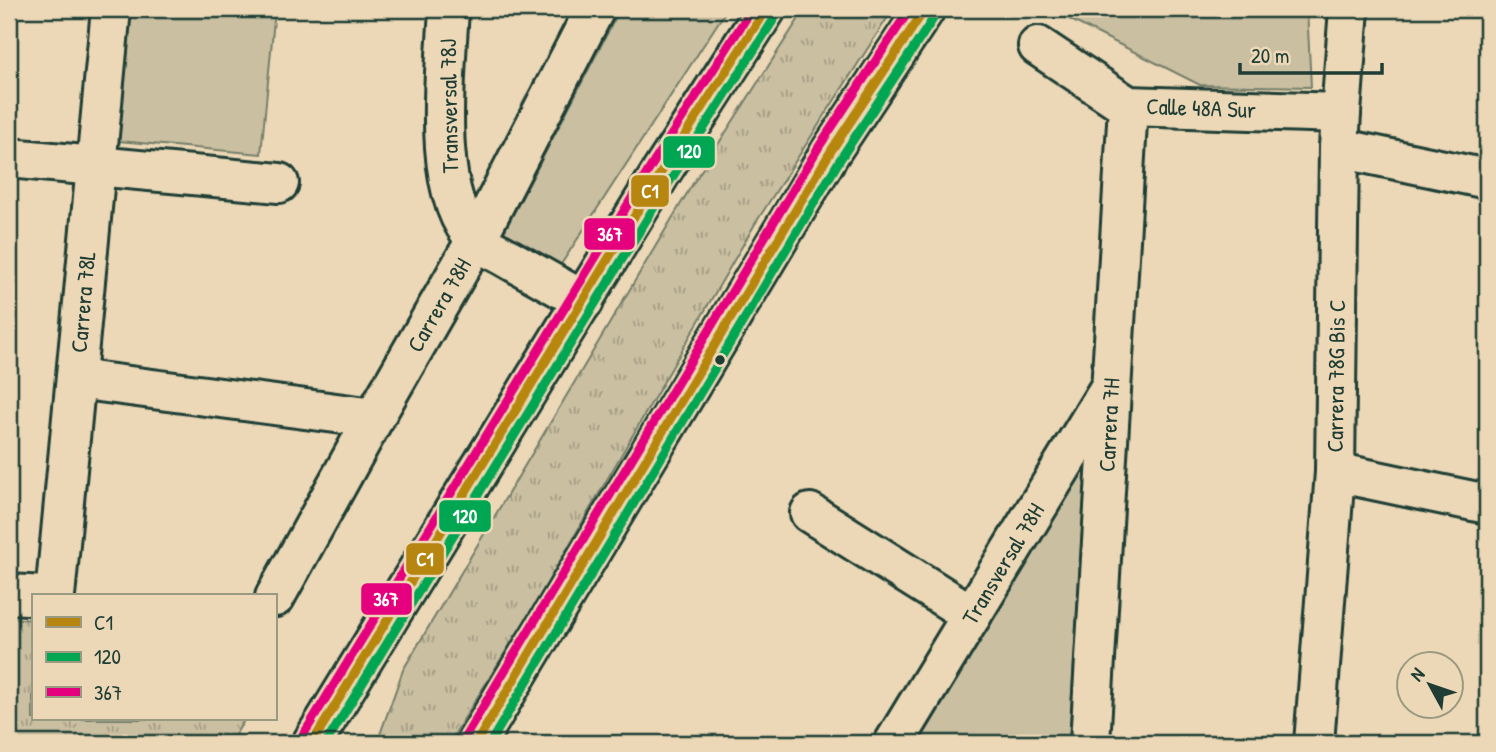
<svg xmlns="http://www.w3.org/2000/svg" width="1496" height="752" font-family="'Patrick Hand',sans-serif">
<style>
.grass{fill:url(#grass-tufts);stroke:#747e6a;stroke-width:2}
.park{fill:#cabfa1;stroke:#747e6a;stroke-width:2}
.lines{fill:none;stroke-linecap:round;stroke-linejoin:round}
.minor-casing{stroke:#1f3d34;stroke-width:44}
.primary-casing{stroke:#1f3d34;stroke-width:44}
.minor{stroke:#ecd8b6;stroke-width:38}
.primary{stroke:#ecd8b6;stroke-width:38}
.bus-1-casing{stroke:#ecd8b6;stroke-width:14}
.bus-2-casing{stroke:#ecd8b6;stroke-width:14}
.bus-3-casing{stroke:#ecd8b6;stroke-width:14}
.bus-1{stroke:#b68610;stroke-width:9}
.bus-2{stroke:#00a651;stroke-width:9}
.bus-3{stroke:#e5007d;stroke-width:9}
.bus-dot{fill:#1f3d34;stroke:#ecd8b6;stroke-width:2.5}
.labels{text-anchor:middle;stroke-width:6;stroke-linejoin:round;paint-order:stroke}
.street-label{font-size:23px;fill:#1f3d34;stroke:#ecd8b6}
.line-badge{stroke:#ecd8b6;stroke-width:2.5}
.badge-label{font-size:19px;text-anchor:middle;font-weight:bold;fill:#fff}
</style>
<defs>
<pattern id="grass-tufts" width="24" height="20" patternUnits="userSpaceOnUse" patternTransform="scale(1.75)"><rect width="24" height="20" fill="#cabfa1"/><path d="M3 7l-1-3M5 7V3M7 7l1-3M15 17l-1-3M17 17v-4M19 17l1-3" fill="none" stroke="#a39c84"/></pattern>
</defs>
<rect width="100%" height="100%" fill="#ecd8b6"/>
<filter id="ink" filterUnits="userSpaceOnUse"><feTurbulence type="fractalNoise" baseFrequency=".0143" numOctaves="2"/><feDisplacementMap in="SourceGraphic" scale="14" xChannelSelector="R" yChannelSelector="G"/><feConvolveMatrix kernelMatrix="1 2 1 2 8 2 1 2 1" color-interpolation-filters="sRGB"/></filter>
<g filter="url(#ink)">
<g class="grass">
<polygon points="805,9 893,9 755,224 535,604 449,743 377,743 403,670 692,185"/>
<polygon points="9,618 33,620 33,719 245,719 230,743 9,743"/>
</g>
<g class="park">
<polygon points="131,9 275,9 261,154 119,141"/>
<polygon points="620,9 727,9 560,266 503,234"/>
<polygon points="1049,9 1307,9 1311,87 1200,85"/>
<polygon points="1087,451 1069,743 918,743"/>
</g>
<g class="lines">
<g class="minor-casing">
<g id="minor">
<path d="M449,9C446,68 430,196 476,239C483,246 495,251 504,256C530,271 557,286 584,301"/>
<polyline points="1038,46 1128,106 1341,113"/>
<polyline points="1339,148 1487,179"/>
<polyline points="9,158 279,183"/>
<polyline points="76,379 374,418"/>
<polyline points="1335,472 1487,504"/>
<polyline points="810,513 972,615"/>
<polyline points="9,594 46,596"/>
<polyline points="55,596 111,9"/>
<polyline points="275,597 374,418 476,240 595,9"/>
<polyline points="894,743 1109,389"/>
<polyline points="1090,743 1128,106"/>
<polyline points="1314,743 1335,472 1339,148 1341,113 1349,9"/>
</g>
</g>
<g class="primary-casing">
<g id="primary">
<polyline points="312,743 662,171 766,9"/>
<polyline points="476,743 831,151 925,9"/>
</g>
</g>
<use href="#minor" class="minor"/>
<use href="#primary" class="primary"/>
<g class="bus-1-casing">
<g id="bus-1">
<polyline points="312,743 662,171 766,9"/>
<polyline points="476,743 831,151 925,9"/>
</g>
</g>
<g class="bus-2-casing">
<g id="bus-2">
<polyline points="326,743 672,178 776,16"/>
<polyline points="490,743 841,158 935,16"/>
</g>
</g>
<g class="bus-3-casing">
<g id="bus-3">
<polyline points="302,737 652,165 752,9"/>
<polyline points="465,737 820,145 910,9"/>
</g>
</g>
<use href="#bus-1" class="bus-1"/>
<use href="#bus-2" class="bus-2"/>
<use href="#bus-3" class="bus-3"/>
</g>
</g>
<circle class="bus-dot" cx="720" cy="360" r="6"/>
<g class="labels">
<g class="street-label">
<text transform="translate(449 106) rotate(-91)" y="8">Transversal 78J</text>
<text transform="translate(1201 108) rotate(2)" y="8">Calle 48A Sur</text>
<text transform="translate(83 302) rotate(-85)" y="8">Carrera 78L</text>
<text transform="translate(439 305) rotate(-60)" y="8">Carrera 78H</text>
<text transform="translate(1336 376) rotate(-89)" y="8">Carrera 78G Bis C</text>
<text transform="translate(1109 425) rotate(-87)" y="8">Carrera 7H</text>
<text transform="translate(1003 564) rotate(-59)" y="8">Transversal 78H</text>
</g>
</g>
<g class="line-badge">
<rect x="662" y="135" width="54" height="34" rx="7" fill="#00a651"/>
<rect x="630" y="174" width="40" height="34" rx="7" fill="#b68610"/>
<rect x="583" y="217" width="53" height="34" rx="7" fill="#e5007d"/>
<rect x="438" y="499" width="54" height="34" rx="7" fill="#00a651"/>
<rect x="405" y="542" width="40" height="34" rx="7" fill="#b68610"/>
<rect x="360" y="582" width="53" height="34" rx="7" fill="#e5007d"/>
</g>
<g class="badge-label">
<text x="689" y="158">120</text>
<text x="650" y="198">C1</text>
<text x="610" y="241">367</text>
<text x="465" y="523">120</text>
<text x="425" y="566">C1</text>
<text x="386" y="606">367</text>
</g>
<rect width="1496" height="752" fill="none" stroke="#ecd8b6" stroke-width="35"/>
<rect x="18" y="18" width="1461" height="717" fill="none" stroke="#1f3d34" stroke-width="2.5" filter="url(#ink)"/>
<rect x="32" y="594" width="245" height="126" fill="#ecd8b6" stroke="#9a9a82" stroke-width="2"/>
<rect x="46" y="617" width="35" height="10" fill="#b68610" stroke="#9a9a82" stroke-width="2"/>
<text x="94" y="630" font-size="21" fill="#1f3d34">C1</text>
<rect x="46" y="652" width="35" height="10" fill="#00a651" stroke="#9a9a82" stroke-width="2"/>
<text x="94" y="664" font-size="21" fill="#1f3d34">120</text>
<rect x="46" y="687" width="35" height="10" fill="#e5007d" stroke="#9a9a82" stroke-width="2"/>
<text x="94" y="700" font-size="21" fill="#1f3d34">367</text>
<g transform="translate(1430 685) rotate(310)"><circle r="33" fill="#ecd8b6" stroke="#9a9a82" stroke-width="2"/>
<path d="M0-5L12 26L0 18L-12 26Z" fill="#1f3d34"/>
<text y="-10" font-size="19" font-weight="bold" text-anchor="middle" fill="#1f3d34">N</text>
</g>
<path d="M1240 63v10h142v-10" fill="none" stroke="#1f3d34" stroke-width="3.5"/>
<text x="1251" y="63" font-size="21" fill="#1f3d34" stroke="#ecd8b6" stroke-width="5" paint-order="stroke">20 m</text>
</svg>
